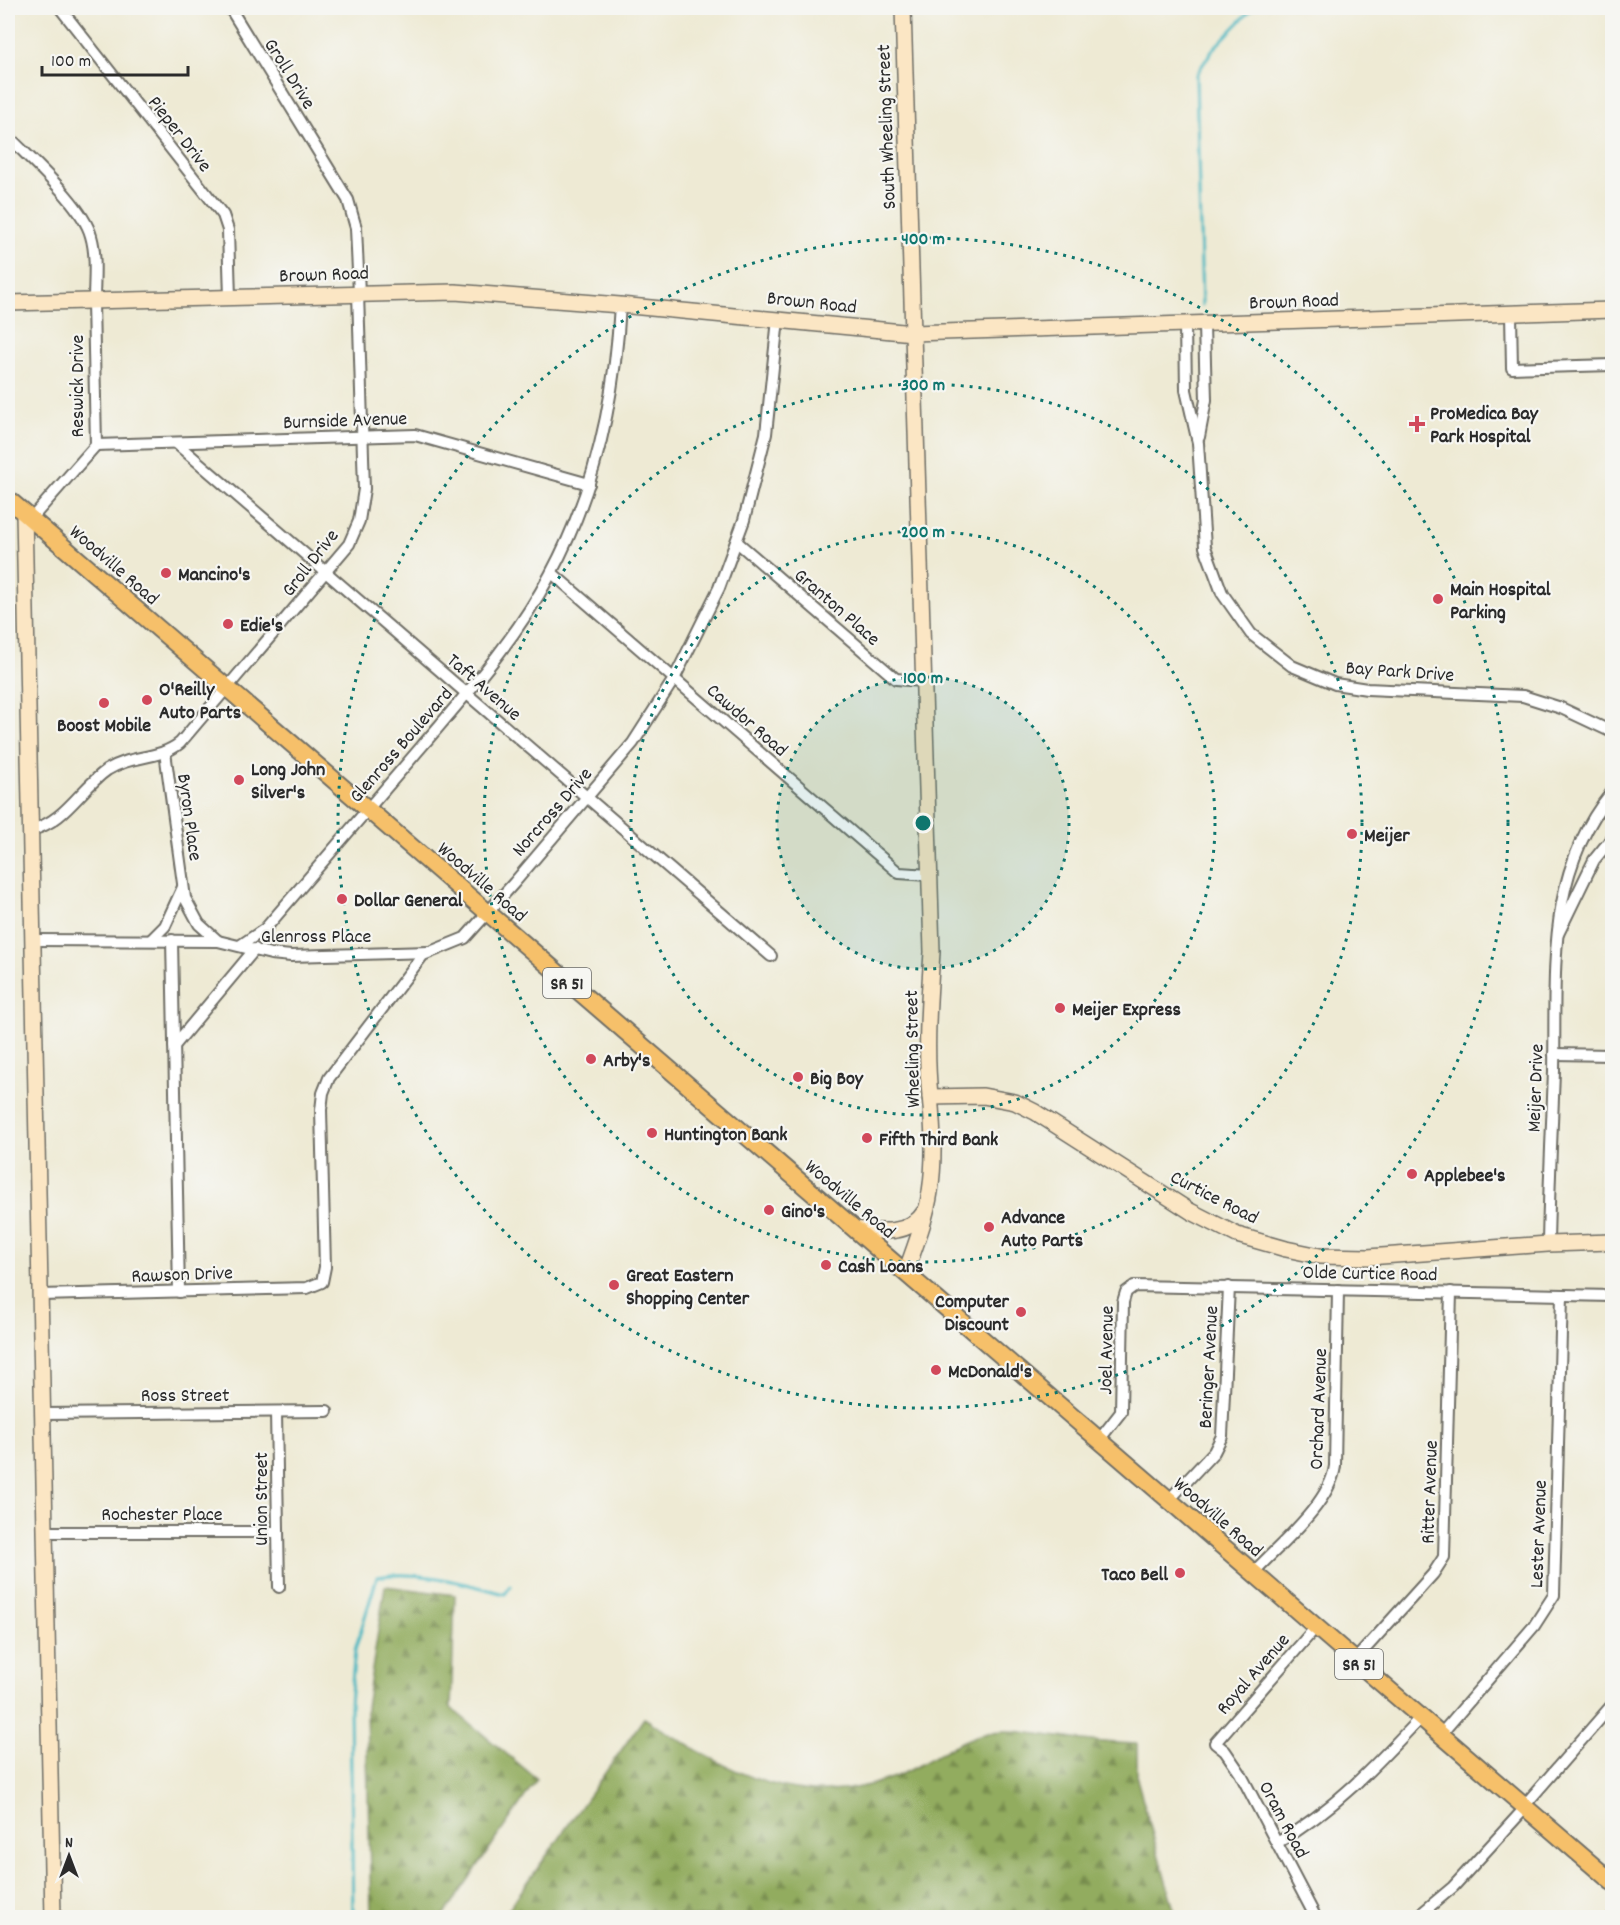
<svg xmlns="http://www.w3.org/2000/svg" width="1620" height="1925" font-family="Dekko,sans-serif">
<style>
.forest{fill:url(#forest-firs);stroke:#5e6c44;stroke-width:1.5}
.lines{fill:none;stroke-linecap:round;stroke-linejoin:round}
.stream{stroke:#49b8c2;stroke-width:3}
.street-casing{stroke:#6f6e66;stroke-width:14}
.secondary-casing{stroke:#6f6e66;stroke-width:18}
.primary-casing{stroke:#6f6e66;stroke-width:20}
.street{stroke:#fff;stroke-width:10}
.secondary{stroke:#fbe6c4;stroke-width:15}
.primary{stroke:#f6c06b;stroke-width:16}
.ring{fill:none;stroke:#0f766e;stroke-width:3;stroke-dasharray:3 6}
.poi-dot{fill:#d1495b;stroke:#f6f6f2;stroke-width:2}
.labels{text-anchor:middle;stroke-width:4.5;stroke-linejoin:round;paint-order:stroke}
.shield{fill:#f6f6f2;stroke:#686867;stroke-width:1.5}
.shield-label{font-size:18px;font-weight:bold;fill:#2b2b2b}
.street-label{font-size:20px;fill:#2b2b2b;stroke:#f6f6f2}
.poi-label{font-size:20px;font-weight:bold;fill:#2b2b2b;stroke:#f6f6f2;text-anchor:start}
.centre{fill:#0f766e;stroke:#f6f6f2;stroke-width:3}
.ring-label{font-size:18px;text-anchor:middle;font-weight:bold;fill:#0f766e;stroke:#f6f6f2;stroke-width:4.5;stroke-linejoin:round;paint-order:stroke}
</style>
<defs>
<pattern id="forest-firs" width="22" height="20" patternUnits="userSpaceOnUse" patternTransform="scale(1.5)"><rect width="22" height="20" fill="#92ac5e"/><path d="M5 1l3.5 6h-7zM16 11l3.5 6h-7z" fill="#778c4e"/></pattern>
</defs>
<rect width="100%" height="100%" fill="#f6f6f2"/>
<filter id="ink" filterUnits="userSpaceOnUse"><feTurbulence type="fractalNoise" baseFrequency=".0167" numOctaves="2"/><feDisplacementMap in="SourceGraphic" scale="12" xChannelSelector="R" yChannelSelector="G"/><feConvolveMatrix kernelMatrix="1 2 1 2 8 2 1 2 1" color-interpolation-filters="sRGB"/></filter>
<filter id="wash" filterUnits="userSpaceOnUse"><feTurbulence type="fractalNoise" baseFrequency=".008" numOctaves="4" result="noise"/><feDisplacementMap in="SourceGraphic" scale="24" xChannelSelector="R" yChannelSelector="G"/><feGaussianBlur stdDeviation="1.35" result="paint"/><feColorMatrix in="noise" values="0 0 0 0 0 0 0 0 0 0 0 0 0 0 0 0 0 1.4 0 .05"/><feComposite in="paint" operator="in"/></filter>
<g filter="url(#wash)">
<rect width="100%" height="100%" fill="#eeead4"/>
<g class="forest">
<polygon points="385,1586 455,1595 451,1708 537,1779 443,1917 371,1917 366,1708"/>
<path d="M644,1718C728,1770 796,1816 897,1776C926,1764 953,1742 983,1734C1008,1727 1035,1734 1060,1737C1086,1741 1111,1743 1137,1744V1779L1176,1917H503Z"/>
</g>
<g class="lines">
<g class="stream">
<polyline points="1202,305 1196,75 1213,49 1253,8"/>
<path d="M353,1918L350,1703L355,1650L377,1577C418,1569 465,1584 505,1594L511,1586"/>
</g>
</g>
</g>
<g filter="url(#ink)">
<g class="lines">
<g class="street-casing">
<g id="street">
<polyline points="60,8 223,215 228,230 230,298"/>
<polyline points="230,8 348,200 356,228 359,293"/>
<path d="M8,136C31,160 83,205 91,236C97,256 94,281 94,302"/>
<polyline points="1511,314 1512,368 1612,365"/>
<polyline points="1185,325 1186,390 1198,443 1205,547 1222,593 1251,634 1292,666 1335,684 1367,689 1523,696 1561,708 1612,732"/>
<polyline points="1199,437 1206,400 1204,325"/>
<polyline points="176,443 771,956"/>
<polyline points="96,445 415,435 589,484"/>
<polyline points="31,519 96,445 93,302"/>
<polyline points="737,542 896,679 922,681"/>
<polyline points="552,573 899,873 929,875"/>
<polyline points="165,752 185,898 199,924 218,941"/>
<path d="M31,830C65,822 80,789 107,770C130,755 159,760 180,743L349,544L359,521L364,489L358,293"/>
<polyline points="1558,934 1594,860 1612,838"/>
<polyline points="33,940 218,941 271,954 291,956 429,952"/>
<polyline points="151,940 165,926 183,887"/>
<polyline points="172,940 179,1292"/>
<path d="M241,945L265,929C318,868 370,807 422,746C469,691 516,639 550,575C595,492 615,399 620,305"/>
<polyline points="174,1046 255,949"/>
<polyline points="1554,1054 1612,1055"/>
<path d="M1548,1244C1549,1186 1552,1128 1554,1071C1556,971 1545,874 1612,792"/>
<polyline points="41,1295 307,1288 322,1282 325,1267 321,1110 323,1093 329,1078 423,955 465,938 514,883 633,743 674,679 719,588 744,520 766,434 778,319"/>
<polyline points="276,1412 279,1587"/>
<polyline points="44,1414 327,1411"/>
<polyline points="1099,1440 1121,1412 1123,1302 1126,1292 1134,1286 1612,1296"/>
<polyline points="1169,1500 1214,1452 1222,1436 1229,1287"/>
<polyline points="47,1532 278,1532"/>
<path d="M1253,1573C1279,1545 1330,1504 1335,1466L1338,1290"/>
<polyline points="1316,1627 1215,1743 1225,1751 1240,1773 1316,1918"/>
<polyline points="1355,1660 1433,1574 1444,1557 1451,1292"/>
<polyline points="1441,1734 1534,1626 1554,1595 1562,1295"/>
<polyline points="1524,1806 1612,1705"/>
<path d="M1277,1843C1334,1810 1376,1765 1421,1717"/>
<polyline points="1416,1918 1453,1887 1526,1807"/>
<polyline points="1612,1918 1612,1917"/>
</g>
</g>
<g class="secondary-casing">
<g id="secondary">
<path d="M903,8L932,952C929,999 925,1048 930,1095C933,1128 935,1159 930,1192C926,1219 915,1246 906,1272"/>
<polyline points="8,303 455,292 620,305 913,333 1612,310"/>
<polyline points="24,513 53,1918"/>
<polyline points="930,1097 983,1096 1015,1102 1035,1112 1190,1211 1237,1235 1286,1249 1320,1256 1368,1257 1548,1244 1612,1242"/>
<path d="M855,1229C880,1232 910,1236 925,1211"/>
</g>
</g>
<g class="primary-casing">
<polyline id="primary" points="8,499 1612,1882"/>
</g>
<use href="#street" class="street"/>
<use href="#secondary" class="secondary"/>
<use href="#primary" class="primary"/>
</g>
</g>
<circle cx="923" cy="823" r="146" fill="#0f766e" fill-opacity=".12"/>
<g class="ring">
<circle cx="923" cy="823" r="146"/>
<circle cx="923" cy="823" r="292"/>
<circle cx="923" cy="823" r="439"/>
<circle cx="923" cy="823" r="585"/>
</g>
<g class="poi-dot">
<path d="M1414 415h6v6h6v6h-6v6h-6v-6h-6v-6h6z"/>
<circle cx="166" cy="573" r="6"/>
<circle cx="1438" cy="599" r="6"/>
<circle cx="228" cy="624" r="6"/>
<circle cx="147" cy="700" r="6"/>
<circle cx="104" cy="703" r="6"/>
<circle cx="239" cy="780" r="6"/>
<circle cx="1352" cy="834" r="6"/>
<circle cx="342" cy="899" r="6"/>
<circle cx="1060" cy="1008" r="6"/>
<circle cx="591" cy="1059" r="6"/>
<circle cx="798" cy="1077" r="6"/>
<circle cx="652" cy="1133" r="6"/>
<circle cx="867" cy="1138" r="6"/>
<circle cx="1412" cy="1174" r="6"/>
<circle cx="769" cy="1210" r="6"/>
<circle cx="989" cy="1227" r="6"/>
<circle cx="826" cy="1265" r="6"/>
<circle cx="614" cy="1285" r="6"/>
<circle cx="1021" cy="1312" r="6"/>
<circle cx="936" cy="1370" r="6"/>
<circle cx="1180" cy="1573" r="6"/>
</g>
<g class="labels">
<g class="shield">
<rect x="543" y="968" width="48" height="30" rx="4.5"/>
<rect x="1335" y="1649" width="48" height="30" rx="4.5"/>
</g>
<g class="shield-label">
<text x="567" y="989">SR 51</text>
<text x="1359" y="1670">SR 51</text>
</g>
<g class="street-label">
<text transform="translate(291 73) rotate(58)" y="7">Groll Drive</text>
<text transform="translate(885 127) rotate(-92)" y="7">South Wheeling Street</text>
<text transform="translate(181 133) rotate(52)" y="7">Pieper Drive</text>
<text transform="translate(324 273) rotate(-2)" y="7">Brown Road</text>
<text transform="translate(1294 300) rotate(-2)" y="7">Brown Road</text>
<text transform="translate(812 301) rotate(6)" y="7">Brown Road</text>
<text transform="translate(76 386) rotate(-90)" y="7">Reswick Drive</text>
<text transform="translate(345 419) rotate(-2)" y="7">Burnside Avenue</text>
<text transform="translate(309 562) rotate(-52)" y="7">Groll Drive</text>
<text transform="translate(115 564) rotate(41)" y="7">Woodville Road</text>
<text transform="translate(838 606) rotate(41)" y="7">Granton Place</text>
<text transform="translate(1400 670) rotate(4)" y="7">Bay Park Drive</text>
<text transform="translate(485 686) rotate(41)" y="7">Taft Avenue</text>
<text transform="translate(748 719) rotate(41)" y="7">Cawdor Road</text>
<text transform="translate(400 744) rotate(-49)" y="7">Glenross Boulevard</text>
<text transform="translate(551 811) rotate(-49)" y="7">Norcross Drive</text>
<text transform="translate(191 817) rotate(82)" y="7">Byron Place</text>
<text transform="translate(483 881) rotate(41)" y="7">Woodville Road</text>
<text x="316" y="942">Glenross Place</text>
<text transform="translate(911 1049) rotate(-91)" y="7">Wheeling Street</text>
<text transform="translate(1534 1088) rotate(-88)" y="7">Meijer Drive</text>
<text transform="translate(1215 1196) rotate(27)" y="7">Curtice Road</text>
<text transform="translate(851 1198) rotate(40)" y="7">Woodville Road</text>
<text transform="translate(1370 1272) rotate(1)" y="7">Olde Curtice Road</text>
<text transform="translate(182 1273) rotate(-2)" y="7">Rawson Drive</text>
<text transform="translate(1105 1350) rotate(-89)" y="7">Joel Avenue</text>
<text transform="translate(1207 1367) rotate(-87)" y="7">Beringer Avenue</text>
<text x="185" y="1401">Ross Street</text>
<text transform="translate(1317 1409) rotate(-88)" y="7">Orchard Avenue</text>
<text transform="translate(1428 1492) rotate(-88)" y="7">Ritter Avenue</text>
<text transform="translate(260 1499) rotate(-90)" y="7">Union Street</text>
<text x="162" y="1520">Rochester Place</text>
<text transform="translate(1219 1516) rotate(41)" y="7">Woodville Road</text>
<text transform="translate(1537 1534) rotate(-88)" y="7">Lester Avenue</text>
<text transform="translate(1252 1673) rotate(-49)" y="7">Royal Avenue</text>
<text transform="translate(1285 1819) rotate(62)" y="7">Oram Road</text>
</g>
<g class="poi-label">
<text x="1430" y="419">ProMedica Bay<tspan x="1430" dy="23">Park Hospital</tspan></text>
<text x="178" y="580">Mancino's</text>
<text x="1450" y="595">Main Hospital<tspan x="1450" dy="23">Parking</tspan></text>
<text x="240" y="631">Edie's</text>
<text x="159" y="695">O'Reilly<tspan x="159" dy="23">Auto Parts</tspan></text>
<text x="104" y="731" text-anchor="middle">Boost Mobile</text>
<text x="251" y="775">Long John<tspan x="251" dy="23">Silver's</tspan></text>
<text x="1364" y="841">Meijer</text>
<text x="354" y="906">Dollar General</text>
<text x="1072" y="1015">Meijer Express</text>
<text x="603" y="1066">Arby's</text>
<text x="810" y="1084">Big Boy</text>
<text x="664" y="1140">Huntington Bank</text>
<text x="879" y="1145">Fifth Third Bank</text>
<text x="1424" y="1181">Applebee's</text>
<text x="781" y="1217">Gino's</text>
<text x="1001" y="1223">Advance<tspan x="1001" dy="23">Auto Parts</tspan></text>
<text x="838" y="1272">Cash Loans</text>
<text x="626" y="1281">Great Eastern<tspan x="626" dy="23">Shopping Center</tspan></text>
<text x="1009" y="1307" text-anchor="end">Computer<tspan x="1009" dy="23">Discount</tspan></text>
<text x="948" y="1377">McDonald's</text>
<text x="1168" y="1580" text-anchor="end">Taco Bell</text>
</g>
</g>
<circle cx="923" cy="823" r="9" class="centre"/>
<g class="ring-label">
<text x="923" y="244">400 m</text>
<text x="923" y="390">300 m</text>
<text x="923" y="537">200 m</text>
<text x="923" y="683">100 m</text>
</g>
<rect width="1620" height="1925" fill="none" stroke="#f6f6f2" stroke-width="30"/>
<g transform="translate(69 1856)" stroke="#f6f6f2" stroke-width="4.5" paint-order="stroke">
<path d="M0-4.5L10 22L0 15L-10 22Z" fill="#2b2b2b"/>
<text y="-9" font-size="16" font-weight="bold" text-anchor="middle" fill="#2b2b2b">N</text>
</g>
<path d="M42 66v9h146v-9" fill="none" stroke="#2b2b2b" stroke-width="3"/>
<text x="51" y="66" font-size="18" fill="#2b2b2b" stroke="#f6f6f2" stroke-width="4.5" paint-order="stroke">100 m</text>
</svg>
